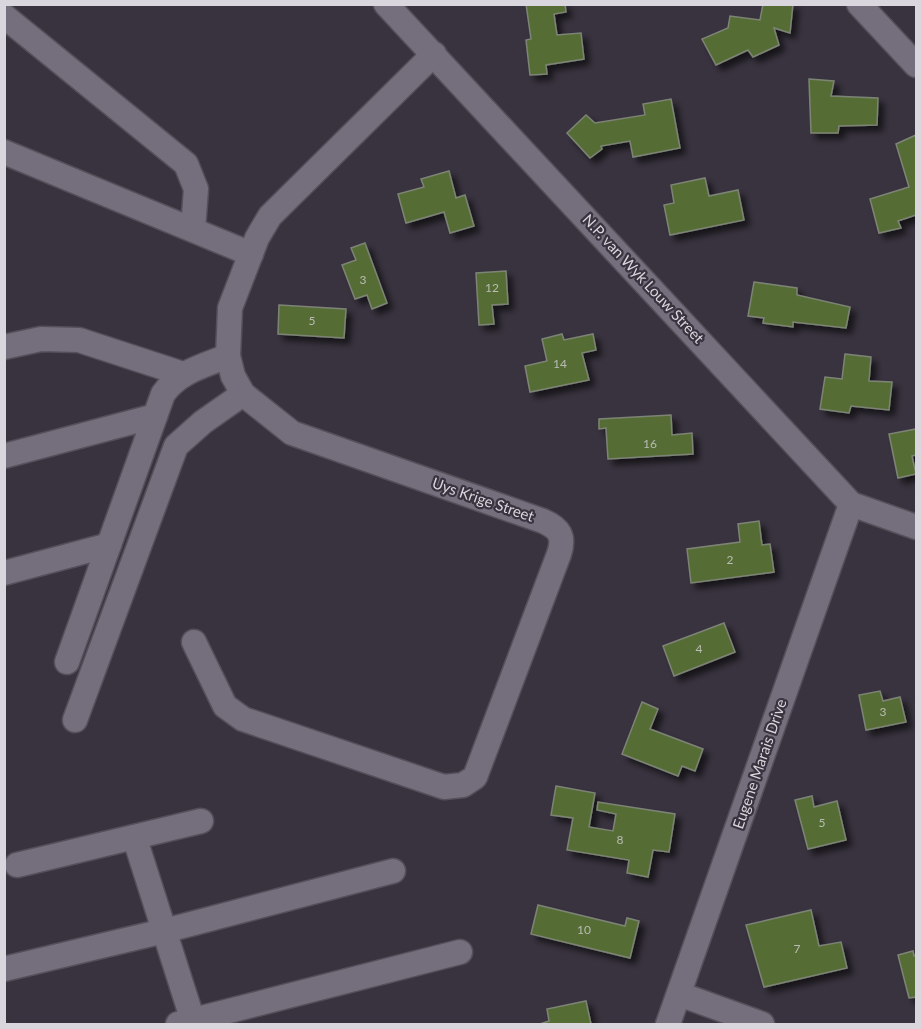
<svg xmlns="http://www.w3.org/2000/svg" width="921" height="1029" font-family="Lato,sans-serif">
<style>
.building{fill:#556d35;stroke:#7d8476;stroke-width:1.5;filter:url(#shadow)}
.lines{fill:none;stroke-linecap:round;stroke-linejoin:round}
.minor-casing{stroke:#544f59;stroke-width:27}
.minor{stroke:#756e7c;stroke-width:24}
.labels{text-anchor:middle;stroke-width:4.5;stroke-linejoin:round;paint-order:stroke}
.number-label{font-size:12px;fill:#b8bcb3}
.street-label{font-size:15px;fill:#d9d6dd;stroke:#39333f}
</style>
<defs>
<filter id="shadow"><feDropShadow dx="5.5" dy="5.5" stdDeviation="3" flood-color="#0009"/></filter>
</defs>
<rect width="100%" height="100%" fill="#39333f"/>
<g class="building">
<polygon points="526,4 565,4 566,12 554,14 557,35 581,33 584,59 546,65 547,74 530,75 526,40 531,39"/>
<polygon points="763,4 793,4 790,33 774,28 779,45 753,57 748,50 716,65 702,39 728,28 730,16 760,20"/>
<polygon points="809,79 834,81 831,96 878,98 877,125 839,126 838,133 811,133"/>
<polygon points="671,99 680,148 633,157 630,141 601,146 602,149 590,158 567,133 586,115 595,123 645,115 643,104"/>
<polygon points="916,135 916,215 898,221 901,228 879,233 870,199 909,187 896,144"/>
<polygon points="449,171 456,198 465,195 474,226 450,233 444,212 406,223 398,194 424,187 421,179"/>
<polygon points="705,178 709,196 738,190 744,220 670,235 664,205 674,203 671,185"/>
<polygon points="365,243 387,303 372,309 367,295 355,299 342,265 356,260 351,248"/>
<polygon points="506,271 508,304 492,305 494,324 479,325 476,273"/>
<polygon points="754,282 797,288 797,295 850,307 846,328 793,322 793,327 763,323 764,318 748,316"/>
<polygon points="279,305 346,309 344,338 278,334"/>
<polygon points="562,334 564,340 593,334 596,350 582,353 589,380 530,392 525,366 547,361 542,339"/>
<polygon points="845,354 871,357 869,381 892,382 889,410 851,406 849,413 820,409 825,377 842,379"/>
<polygon points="671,415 672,435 692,433 693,454 608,459 606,428 599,429 599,419"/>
<polygon points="916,429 916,455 912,456 916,474 898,478 889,434"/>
<polygon points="759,521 762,545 770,544 774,572 691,583 687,549 740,542 738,524"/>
<polygon points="724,623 735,652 674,676 663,646"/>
<polygon points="880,691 883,701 900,697 906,722 866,730 859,695"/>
<polygon points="642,702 658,709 650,729 703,749 695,771 682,766 678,776 622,754"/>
<polygon points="556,786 595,793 589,827 613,831 616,814 597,810 598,802 675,814 669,852 653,850 648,877 627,873 629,860 567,850 573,818 551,815"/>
<polygon points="812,796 814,807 837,801 846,840 808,849 795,800"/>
<polygon points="538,905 625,926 627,918 639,921 630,958 531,934"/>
<polygon points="811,910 819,946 841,942 847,968 764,987 746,925"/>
<polygon points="913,951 914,956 916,955 916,997 909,998 898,955"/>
<polygon points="586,1001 591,1024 540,1024 549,1021 547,1009"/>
</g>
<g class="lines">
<g class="minor-casing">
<g id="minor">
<polyline points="386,4 851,504 916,527"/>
<polyline points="859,4 916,65"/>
<polyline points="4,16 186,164 196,189 193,229"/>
<polyline points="4,152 251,254"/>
<polyline points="4,347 41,339 79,340 183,374"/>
<polyline points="4,456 155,416"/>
<polyline points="4,573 109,545"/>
<path d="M194,642L225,706L243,719L444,787L463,785L475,777L559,554C565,536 559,528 543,521L292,433L243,394L233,376L228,356L230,308L257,238L270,216L434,54"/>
<path d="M67,662L163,394C178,372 203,366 228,356"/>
<polyline points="75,720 176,446 203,422 243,394"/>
<polyline points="135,839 193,1021"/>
<polyline points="17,865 201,821"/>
<polyline points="4,969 164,931 393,871"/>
<polyline points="679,994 762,1024"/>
<polyline points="178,1024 460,952"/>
<polyline points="668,1024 851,504"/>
</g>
</g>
<use href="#minor" class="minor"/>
</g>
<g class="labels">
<g class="number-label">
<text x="363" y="284">3</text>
<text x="492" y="292">12</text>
<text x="312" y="325">5</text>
<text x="560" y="368">14</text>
<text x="650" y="448">16</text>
<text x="730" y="564">2</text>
<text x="699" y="653">4</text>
<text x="883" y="716">3</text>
<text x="822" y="827">5</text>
<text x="620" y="844">8</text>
<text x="584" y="934">10</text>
<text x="797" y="953">7</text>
</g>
<g class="street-label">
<text transform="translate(643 279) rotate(47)" y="5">N.P. van Wyk Louw Street</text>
<text transform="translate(483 500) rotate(19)" y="5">Uys Krige Street</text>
<text transform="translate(760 764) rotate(-71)" y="5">Eugene Marais Drive</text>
</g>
</g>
<rect width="921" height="1029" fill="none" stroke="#d9d6dd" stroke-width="12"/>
</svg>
